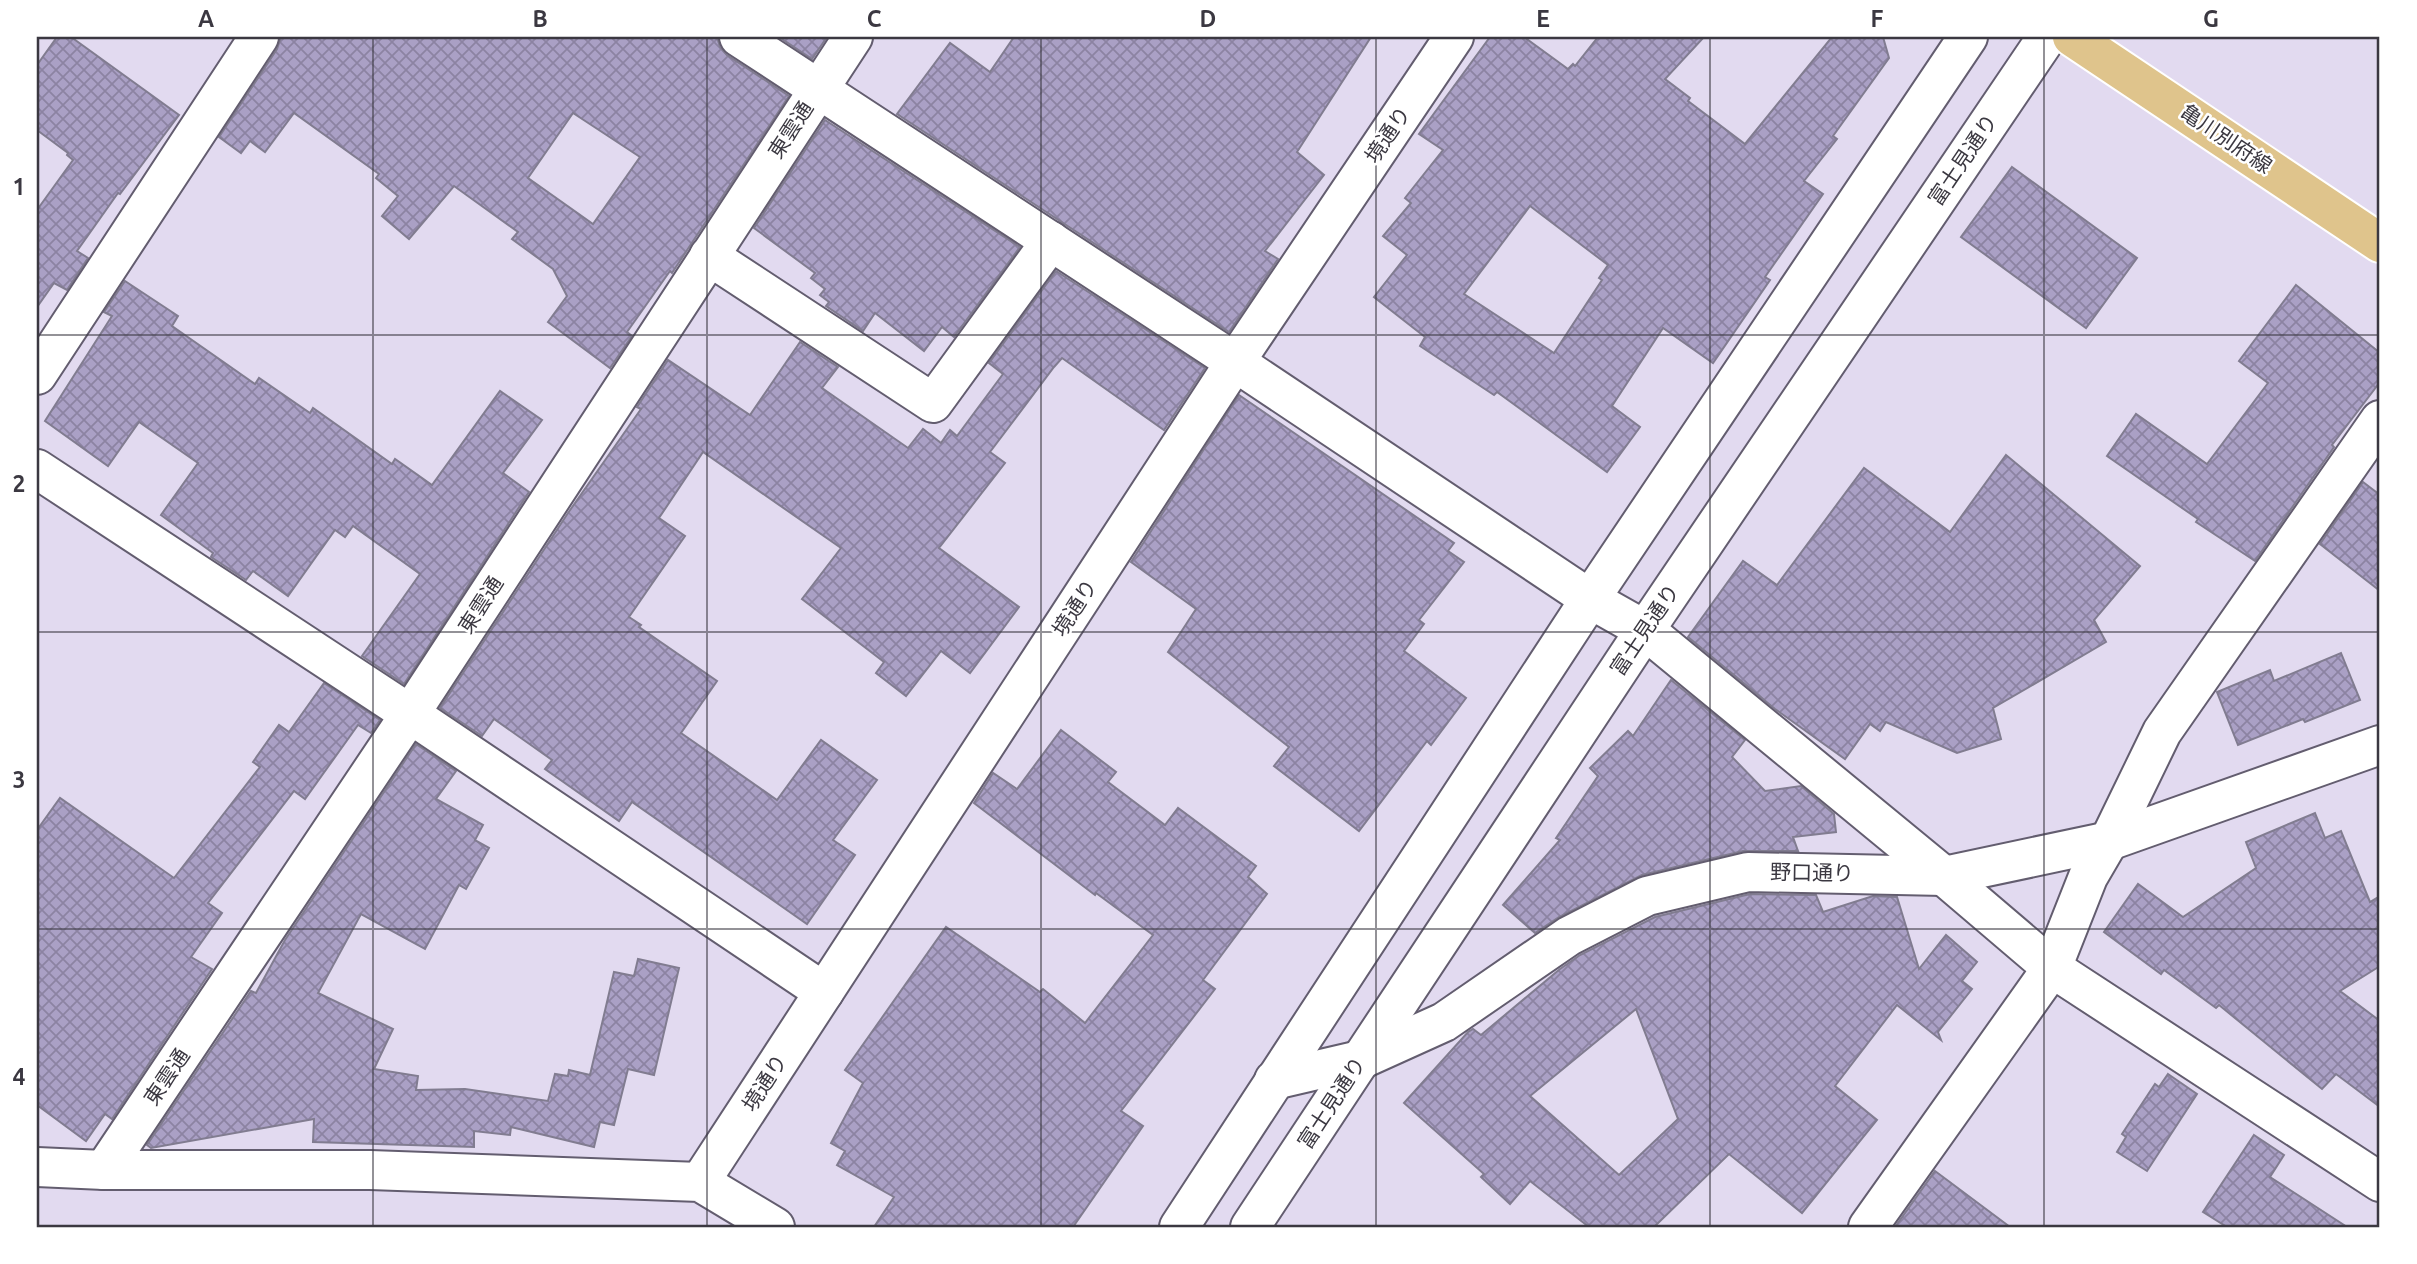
<svg xmlns="http://www.w3.org/2000/svg" width="2417" height="1264" font-family="Ubuntu,'Noto Sans JP',sans-serif">
<style>
.building{fill:url(#building-cross-hatch);stroke:#817c90;stroke-width:2;fill-rule:evenodd}
.lines{fill:none;stroke-linecap:round;stroke-linejoin:round}
.minor-casing{stroke:#635d6f;stroke-width:42}
.major-casing{stroke:#fff;stroke-width:42}
.minor{stroke:#fff;stroke-width:38}
.major{stroke:#dfc48c;stroke-width:38}
.grid{fill:none;stroke:#3b3841;stroke-width:2;stroke-opacity:0.55}
.labels{text-anchor:middle;stroke-width:5;stroke-linejoin:round;paint-order:stroke}
.street-label{font-size:21px;fill:#3b3841;stroke:#fff}
.neatline{fill:none;stroke:#3b3841;stroke-width:2.5}
.grid-label{font-size:23px;text-anchor:middle;font-weight:bold;fill:#3b3841}
</style>
<defs>
<pattern id="building-cross-hatch" width="8" height="8" patternUnits="userSpaceOnUse" patternTransform="scale(1.75)"><rect width="8" height="8" fill="#aaa0c5"/><path d="M0 0l8 8M0 8l8-8" fill="none" stroke="#8c83a2"/></pattern>
</defs>
<rect width="100%" height="100%" fill="#e2daf0"/>
<g class="building">
<polygon points="57,37 71,37 179,115 120,194 118,193 77,251 88,258 67,290 54,283 37,307 37,210 73,160 67,155 68,153 37,130 37,65"/>
<path d="M281,37H717L720,47L727,55L789,96L672,273L670,271L627,332L632,336L610,368L548,322L567,296L553,269L512,239L518,232L454,186L409,239L382,216L398,196L376,178L379,174L294,113L265,152L250,141L241,153L219,137L277,49ZM573,113L640,157L593,224L528,178Z"/>
<polygon points="779,37 827,37 812,59"/>
<polygon points="1014,37 1371,37 1297,152 1324,175 1265,251 1278,259 1229,332 897,114 950,43 990,72"/>
<path d="M1490,37H1524L1568,69L1573,64L1575,66L1598,37H1704L1665,79L1690,98L1688,101L1745,144L1832,37H1883L1889,58L1833,136L1837,139L1804,181L1823,194L1765,277L1770,280L1713,363L1663,328L1612,406L1640,427L1607,472L1497,392L1494,395L1420,346L1425,337L1374,297L1407,255L1383,236L1411,203L1405,198L1443,150L1419,134ZM1530,206L1608,265L1599,278L1602,280L1554,353L1464,294Z"/>
<polygon points="825,120 1020,247 954,337 942,327 924,351 875,313 863,331 826,306 829,302 820,295 825,289 811,278 815,273 754,228"/>
<polygon points="2012,167 2137,258 2086,328 1961,237"/>
<polygon points="1056,271 1205,368 1164,430 1062,358 1054,367 990,452 1005,463 939,548 1019,607 970,673 941,651 906,696 876,673 884,662 802,599 841,548 703,452 659,518 685,536 629,617 641,625 639,627 717,681 681,733 777,800 821,740 877,780 833,840 855,855 807,924 632,802 619,821 545,769 552,760 494,719 482,736 440,708 568,513 641,409 637,407 668,360 750,415 800,342 838,367 822,388 908,448 923,429 941,443 950,430 957,436 1003,374 989,363"/>
<polygon points="125,281 178,316 172,326 255,384 259,378 310,413 313,408 392,464 395,459 432,485 500,391 542,420 503,473 529,492 404,684 362,656 420,574 353,526 345,537 335,530 288,596 253,571 246,580 211,557 213,553 161,515 198,463 139,422 108,466 45,421 112,316 104,312"/>
<polygon points="2296,285 2380,353 2380,382 2332,445 2334,447 2255,561 2196,522 2198,519 2107,456 2136,414 2207,464 2268,383 2239,361"/>
<polygon points="1239,395 1454,543 1448,551 1464,562 1419,620 1424,624 1404,651 1466,698 1431,745 1427,741 1359,831 1274,766 1289,747 1168,652 1196,609 1131,562"/>
<polygon points="2006,455 2140,566 2094,620 2106,642 1993,708 2001,739 1957,753 1886,722 1880,731 1870,724 1845,759 1775,709 1688,637 1743,561 1777,585 1864,468 1950,532"/>
<polygon points="2363,482 2380,495 2380,591 2320,544"/>
<polygon points="2341,653 2360,700 2305,722 2303,719 2238,745 2217,692 2270,670 2274,681"/>
<polygon points="1671,680 1745,740 1732,757 1765,791 1801,786 1834,814 1836,832 1793,837 1798,851 1743,851 1642,875 1559,917 1535,933 1503,905 1560,840 1556,838 1598,776 1590,768 1628,731 1633,736"/>
<polygon points="324,683 380,720 371,733 358,725 305,799 294,791 208,903 222,913 191,957 212,969 112,1119 105,1114 86,1141 37,1105 37,830 60,798 174,878 260,767 253,762 279,725 289,732"/>
<polygon points="1061,730 1116,772 1108,782 1165,825 1178,808 1256,866 1248,877 1267,894 1203,980 1215,989 1121,1111 1143,1126 1073,1227 874,1227 894,1197 837,1165 845,1151 831,1143 863,1083 845,1070 946,927 1040,992 1043,989 1085,1023 1153,935 1096,893 1095,895 974,803 993,773 1017,789"/>
<polygon points="416,744 456,771 436,799 483,825 475,840 489,848 466,889 459,885 425,949 361,914 318,993 393,1029 374,1069 418,1076 416,1090 465,1089 548,1101 555,1074 568,1076 569,1070 590,1075 614,972 634,976 638,959 679,968 654,1075 628,1069 614,1125 600,1122 594,1147 511,1127 510,1135 474,1131 474,1147 313,1142 314,1119 151,1148 147,1145 251,991 256,993 285,940"/>
<polygon points="2315,813 2325,838 2341,831 2370,902 2380,896 2380,966 2340,991 2380,1021 2380,1107 2336,1074 2322,1089 2219,1005 2216,1008 2164,970 2161,974 2104,932 2138,884 2183,917 2256,868 2246,842"/>
<path d="M1750,894L1816,895L1823,912L1873,896L1897,897L1919,969L1946,935L1977,962L1962,981L1972,989L1938,1032L1941,1040L1897,1005L1835,1086L1877,1120L1802,1213L1729,1154L1654,1227H1589L1530,1181L1510,1204L1481,1177L1484,1174L1404,1103L1468,1032L1473,1029L1481,1035L1560,969L1580,955L1655,917ZM1636,1009L1678,1119L1619,1175L1530,1096Z"/>
<polygon points="2168,1074 2197,1094 2147,1171 2117,1152 2126,1137 2122,1134 2155,1084 2159,1087"/>
<polygon points="2254,1135 2284,1155 2270,1177 2347,1227 2227,1227 2203,1212"/>
<polygon points="1935,1171 2010,1227 1895,1227"/>
</g>
<g class="lines">
<g class="minor-casing">
<g id="minor">
<polyline points="739,37 1235,362 1590,599 1645,630 1944,876 2052,968 2380,1182"/>
<polyline points="709,256 933,403 1051,241"/>
<polyline points="37,375 259,37"/>
<polyline points="37,469 410,714 824,992"/>
<polyline points="1274,1080 1360,1060 1444,1022 1569,936 1647,896 1748,872 1944,876 2109,841 2380,745"/>
<polyline points="37,1167 104,1170 370,1170 700,1182 775,1227"/>
<polyline points="104,1170 410,714 853,37"/>
<polyline points="700,1182 1235,362 1454,37"/>
<polyline points="1179,1227 1590,599 1968,37"/>
<polyline points="1250,1227 1645,630 2047,37"/>
<polyline points="1868,1227 2052,968 2088,877 2109,841 2162,732 2380,420"/>
</g>
</g>
<g class="major-casing">
<polyline id="major" points="2072,37 2380,243"/>
</g>
<use href="#minor" class="minor"/>
<use href="#major" class="major"/>
</g>
<path class="grid" d="M373,37V1227M707,37V1227M1041,37V1227M1376,37V1227M1710,37V1227M2044,37V1227M37,335H2380M37,632H2380M37,929H2380"/>
<g class="labels">
<g class="street-label">
<text transform="translate(791 130) rotate(-57)" y="7">東雲通</text>
<text transform="translate(1388 135) rotate(-56)" y="7">境通り</text>
<text transform="translate(2226 139) rotate(34)" y="7">亀川別府線</text>
<text transform="translate(1963 160) rotate(-56)" y="7">富士見通り</text>
<text transform="translate(481 605) rotate(-57)" y="7">東雲通</text>
<text transform="translate(1075 608) rotate(-57)" y="7">境通り</text>
<text transform="translate(1645 630) rotate(-56)" y="7">富士見通り</text>
<text transform="translate(1812 873) rotate(1)" y="7">野口通り</text>
<text transform="translate(167 1077) rotate(-56)" y="7">東雲通</text>
<text transform="translate(765 1083) rotate(-57)" y="7">境通り</text>
<text transform="translate(1332 1103) rotate(-57)" y="7">富士見通り</text>
</g>
</g>
<rect width="2417" height="1264" fill="none" stroke="#ffffff" stroke-width="77"/>
<rect x="38" y="38" width="2340" height="1188" class="neatline"/>
<g class="grid-label">
<text x="206" y="27">A</text>
<text x="540" y="27">B</text>
<text x="874" y="27">C</text>
<text x="1208" y="27">D</text>
<text x="1543" y="27">E</text>
<text x="1877" y="27">F</text>
<text x="2211" y="27">G</text>
<text x="19" y="195">1</text>
<text x="19" y="492">2</text>
<text x="19" y="788">3</text>
<text x="19" y="1085">4</text>
</g>
</svg>
